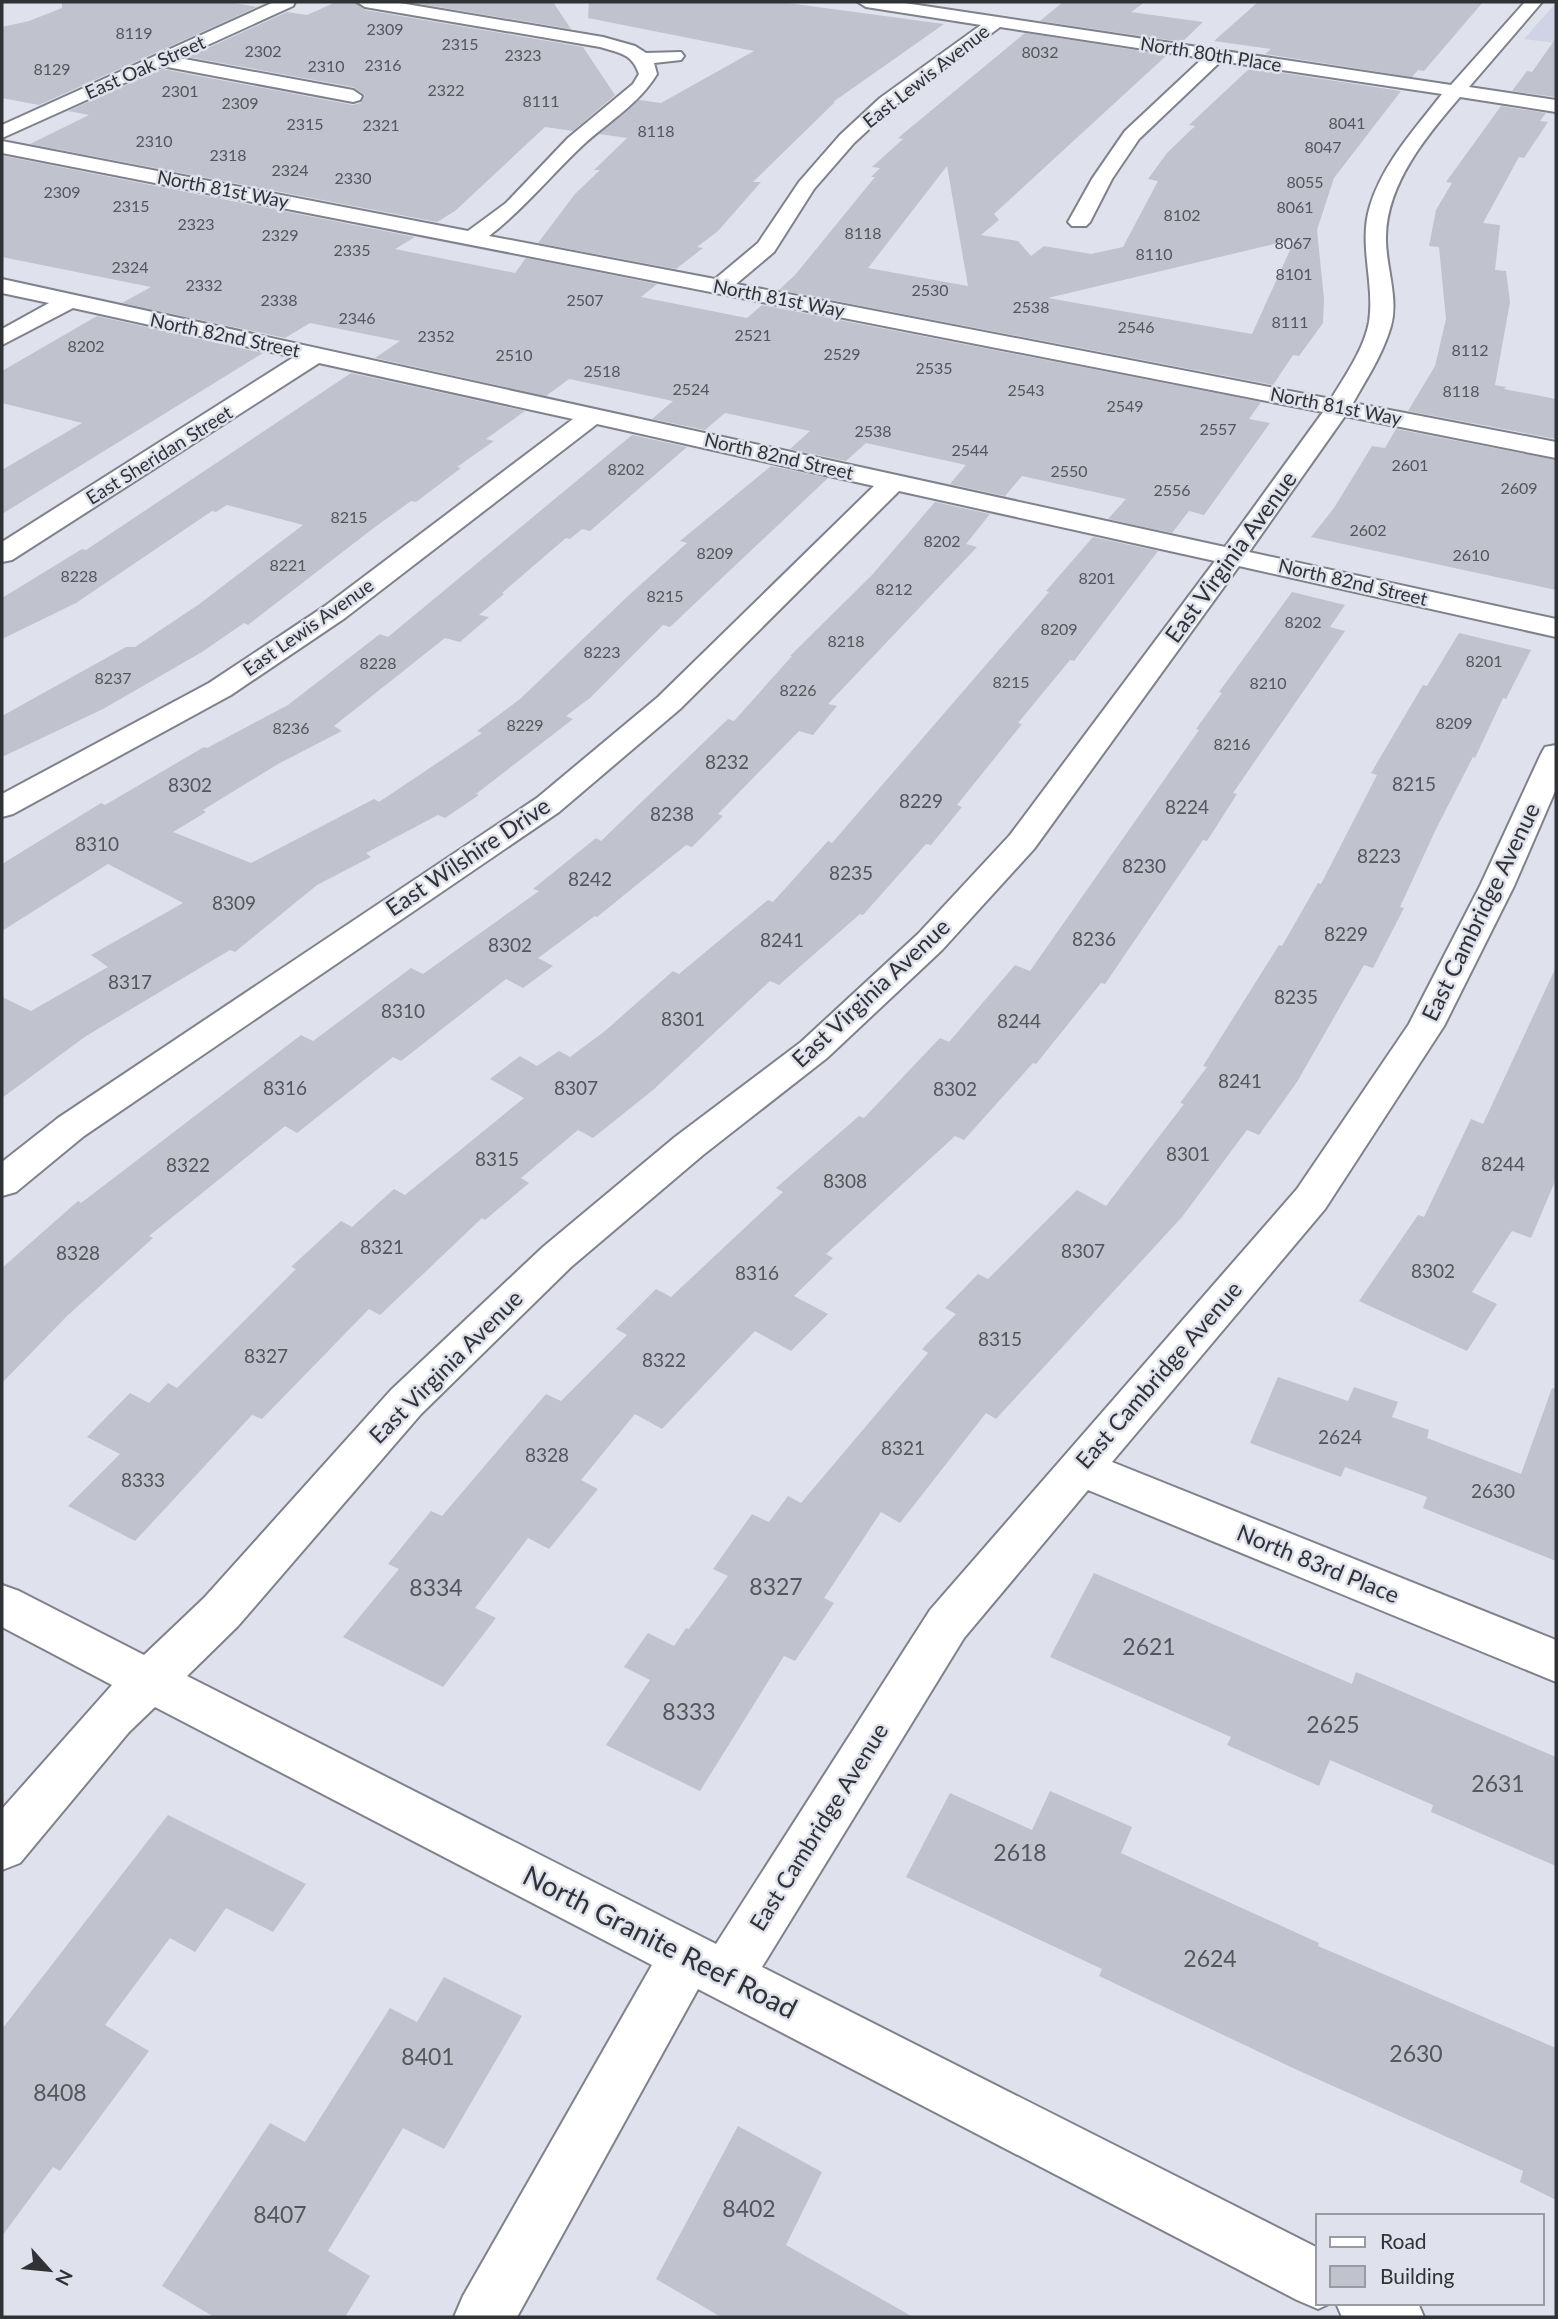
<svg xmlns="http://www.w3.org/2000/svg" width="1558" height="2319" font-family="Lato,sans-serif">
<style>
.built{fill:#cfd3e5}
.building{fill:#c0c2cd;fill-rule:evenodd}
.lines{fill:none;stroke-linecap:round;stroke-linejoin:round}
.minor-casing{stroke:#7f818b;stroke-width:4}
.minor{fill:#fff;fill-rule:evenodd}
.labels{text-anchor:middle;stroke-width:5;stroke-linejoin:round;paint-order:stroke}
.far-number-label{font-size:16px;fill:#55565c}
.far-street-label{font-size:19px;fill:#313236;stroke:#dfe1ec}
.number-label{font-size:19px;fill:#55565c}
.street-label{font-size:23px;fill:#313236;stroke:#dfe1ec}
.near-number-label{font-size:23px;fill:#55565c}
.near-street-label{font-size:28px;fill:#313236;stroke:#dfe1ec}
</style>
<rect width="100%" height="100%" fill="#dfe1ec"/>
<polygon class="built" points="1554,5 1556,5 1556,43 1524,39"/>
<g class="building">
<polygon points="62,2 228,2 257,7 39,105 2,98 2,27 29,21 62,8"/>
<polygon points="336,2 355,2 365,10 583,47 615,95 573,131 545,127 455,211 437,222 30,144 89,115 68,111 162,69 353,105 361,103 365,95 353,87 188,57 287,12 307,15"/>
<polygon points="408,2 553,2 571,29"/>
<polygon points="589,2 780,2 944,24 833,102 835,102 753,182 761,182 718,231 697,247 703,248 676,269 538,243 575,194 600,170 594,170 627,138 599,134 639,100 661,103 754,51 588,18"/>
<polygon points="1063,2 1145,2 1131,12 1203,22 1182,42 1040,21"/>
<polygon points="1258,2 1483,2 1424,71 1418,70 1412,77 1265,54 1271,49 1214,41"/>
<path d="M1025,33L1167,55L994,214L999,220L981,235L1018,241L1031,256L1044,246L1091,254L1123,247L1158,181L1148,179L1167,153L1195,126L1189,125L1250,68L1401,91L1334,178L1317,230L1324,299L1323,323L1299,356L1293,355L1273,385L779,290L795,275L875,177H871L880,168L872,167L903,139L898,138ZM947,166L968,286L868,268ZM1295,239L1252,334L1048,298Z"/>
<polygon points="1556,38 1556,97 1512,91 1527,71 1532,72"/>
<polygon points="1501,106 1546,113 1540,121 1548,122 1524,158 1519,157 1483,223 1500,225 1495,270 1506,271 1510,302 1495,385 1506,387 1504,389 1556,399 1556,439 1408,411 1435,366 1446,319 1439,247 1429,246 1436,210 1452,183 1446,182"/>
<polygon points="4,156 415,237 395,249 515,273 526,258 657,284 641,297 747,318 762,305 1261,402 1249,419 1270,423 1204,515 1189,511 1172,533 1108,519 1126,499 1022,476 1005,496 950,484 966,465 866,443 846,461 790,449 810,431 725,413 705,430 652,419 673,401 569,379 546,396 375,358 400,341 310,323 285,338 122,303 151,287 2,257 2,157"/>
<polygon points="97,316 263,353 2,514 2,470 82,423 2,403 2,371"/>
<polygon points="351,373 525,411 486,439 494,441 457,467 461,468 416,502 411,501 371,530 248,625 244,623 202,652 103,709 2,757 2,716 126,647 135,647 198,605 303,525 227,505 216,512 212,511 76,603 2,639 2,598 82,549 86,550"/>
<polygon points="1396,429 1556,460 1556,590 1311,537 1334,508 1372,446 1385,448"/>
<polygon points="632,435 687,447 590,531 582,529 570,539 566,538 502,593 504,594 479,615 489,617 460,642 445,638 334,726 342,731 278,764 203,810 206,812 173,832 251,863 374,799 379,802 482,733 477,731 520,699 629,595 687,543 680,541 771,466 828,478 670,627 663,625 590,698 566,716 573,719 476,794 479,795 445,818 438,815 366,853 371,857 317,885 235,952 230,950 86,1036 2,1098 2,997 31,1011 108,967 91,955 183,903 108,864 2,931 2,864 101,803 105,805 204,747 207,748 288,705 380,634 388,637"/>
<polygon points="935,502 990,514 966,544 977,547 828,704 837,706 813,735 799,731 718,814 723,816 692,847 686,845 597,917 595,916 538,958 553,966 523,988 506,979 401,1061 393,1057 297,1133 285,1126 149,1236 153,1238 67,1316 2,1383 2,1268 78,1201 81,1203 301,1035 313,1041 411,968 423,974 539,891 533,889 596,838 601,841 728,719 734,721 792,656 790,656 872,575"/>
<polygon points="1093,537 1158,551 1074,661 1070,660 1018,723 1022,724 957,805 962,807 931,845 926,844 863,915 860,914 779,985 770,981 653,1090 593,1138 578,1130 521,1178 529,1183 485,1220 482,1218 380,1315 369,1309 262,1419 252,1415 135,1541 68,1506 120,1454 87,1437 130,1393 149,1403 168,1383 177,1388 296,1269 291,1267 341,1221 352,1227 394,1189 405,1195 524,1098 490,1079 520,1056 537,1066 559,1051 570,1057 605,1031 673,971 679,974 768,900 773,902 828,841 832,843 1049,592 1046,591"/>
<polygon points="1292,592 1345,605 1330,627 1345,631 1233,793 1237,794 1207,841 1203,840 1105,984 1101,983 1036,1064 1033,1063 964,1140 955,1136 826,1254 833,1258 794,1296 828,1314 791,1351 755,1331 662,1429 635,1414 581,1480 598,1489 549,1549 528,1538 475,1608 496,1618 443,1687 343,1637 399,1569 388,1564 431,1511 442,1516 546,1394 561,1401 627,1335 616,1329 656,1289 671,1297 783,1192 776,1188 859,1116 864,1118 940,1038 949,1042 1015,965 1030,971 1199,730 1196,729 1222,693 1219,692"/>
<polygon points="1459,633 1531,650 1506,699 1503,698 1475,758 1473,757 1436,829 1400,907 1404,908 1373,968 1364,965 1297,1082 1259,1135 1247,1130 1182,1217 996,1419 986,1413 900,1523 881,1512 824,1598 834,1603 795,1661 784,1656 700,1791 606,1745 650,1680 624,1667 648,1633 674,1646 686,1628 689,1629 728,1576 713,1569 752,1514 769,1522 788,1496 801,1503 928,1353 922,1349 956,1314 945,1308 978,1274 988,1279 1077,1190 1106,1206 1184,1104 1180,1103 1207,1067 1203,1066 1279,945 1282,946 1318,883 1321,884 1377,775 1371,773 1423,685 1427,686"/>
<polygon points="1556,967 1556,1179 1531,1238 1512,1231 1472,1292 1497,1304 1467,1351 1359,1301 1418,1215 1424,1217 1471,1119 1483,1124"/>
<polygon points="1278,1377 1348,1401 1354,1387 1398,1402 1392,1417 1429,1430 1427,1438 1521,1474 1552,1388 1556,1389 1556,1561 1423,1508 1427,1497 1345,1467 1341,1477 1250,1443"/>
<polygon points="1094,1573 1352,1684 1356,1672 1556,1757 1556,1866 1431,1812 1433,1805 1330,1760 1319,1786 1227,1745 1231,1737 1050,1657"/>
<polygon points="1050,1791 1132,1827 1121,1853 1319,1943 1318,1946 1556,2048 1556,2200 1520,2182 1523,2171 1295,2069 1099,1976 1102,1969 906,1877 950,1793 1032,1830"/>
<polygon points="168,1815 306,1884 273,1932 226,1908 195,1952 170,1938 105,2025 149,2051 60,2171 53,2167 2,2236 2,2029"/>
<polygon points="444,1977 522,2016 444,2149 403,2128 328,2251 370,2276 345,2317 214,2317 162,2286 270,2123 305,2142 390,2008 417,2022"/>
<polygon points="738,2126 822,2172 786,2245 913,2317 721,2317 656,2279"/>
</g>
<g class="lines">
<g class="minor-casing">
<g id="minor">
<polygon points="274,2 295,2 293,6 179,58 353,90 362,96 360,100 353,102 162,66 2,138 2,125"/>
<path d="M357,2H394L603,37L635,46L646,53L681,52L684,56L681,60L654,63L657,74C639,104 608,122 583,145C550,176 526,207 489,236L715,279L758,243L799,182L840,135L880,98L981,25L866,7L858,2H898L1451,85L1525,2H1542L1469,87L1556,100V112L1460,97C1427,135 1387,183 1386,236C1385,265 1399,297 1391,326C1383,354 1367,378 1353,403L1556,442V458L1345,416L1249,552L1556,619V637L1239,566L1034,849L942,950L827,1058L703,1155L571,1267L421,1414L238,1626L187,1676L716,1944L930,1610L1297,1189L1409,1024L1480,886L1541,754L1545,747L1556,745V789L1514,886L1444,1026L1325,1209L1112,1462L1556,1640V1682L1088,1490L964,1638L762,1967L1318,2248V2303H1331L1318,2309L1297,2300L698,1989L517,2317H454L463,2296L652,1965L155,1707L129,1732L20,1863L2,1870V1809L112,1685L2,1627V1585L19,1591L144,1655L204,1598L391,1390L543,1247L675,1137L801,1042L918,934L1010,835L1215,561L899,491L680,709L559,812L84,1136L16,1192L2,1196V1162L58,1118L537,798L658,697L874,486L597,424L345,618L231,695L13,814L2,817V794L209,683L325,606L573,419L319,363L12,560L2,562V542L294,357L73,308L2,345V329L49,303L2,293V279L1225,547L1323,412L2,153V141L468,231L506,203L568,138L633,84L639,74C632,53 619,53 600,47L365,7ZM1000,27L1203,58L1125,131L1092,179L1068,222L1072,226H1086L1090,222L1112,179L1139,139L1221,61L1442,94C1415,129 1383,163 1370,206C1358,244 1375,283 1369,322C1364,349 1345,376 1331,399L736,284L774,252L814,189L854,143L894,106Z"/>
<polygon points="1336,2303 1418,2303 1424,2317 1342,2317"/>
</g>
</g>
<use href="#minor" class="minor"/>
</g>
<g class="labels">
<g class="far-number-label">
<text x="385" y="35">2309</text>
<text x="134" y="39">8119</text>
<text x="460" y="50">2315</text>
<text x="263" y="57">2302</text>
<text x="1040" y="58">8032</text>
<text x="523" y="61">2323</text>
<text x="383" y="71">2316</text>
<text x="326" y="72">2310</text>
<text x="52" y="75">8129</text>
<text x="446" y="96">2322</text>
<text x="180" y="97">2301</text>
<text x="541" y="107">8111</text>
<text x="240" y="109">2309</text>
<text x="1347" y="129">8041</text>
<text x="305" y="130">2315</text>
<text x="381" y="131">2321</text>
<text x="656" y="137">8118</text>
<text x="154" y="147">2310</text>
<text x="1323" y="153">8047</text>
<text x="228" y="161">2318</text>
<text x="290" y="176">2324</text>
<text x="353" y="184">2330</text>
<text x="1305" y="188">8055</text>
<text x="62" y="198">2309</text>
<text x="131" y="212">2315</text>
<text x="1295" y="213">8061</text>
<text x="1182" y="221">8102</text>
<text x="196" y="230">2323</text>
<text x="863" y="239">8118</text>
<text x="280" y="241">2329</text>
<text x="1293" y="249">8067</text>
<text x="352" y="256">2335</text>
<text x="1154" y="260">8110</text>
<text x="130" y="273">2324</text>
<text x="1294" y="280">8101</text>
<text x="204" y="291">2332</text>
<text x="930" y="296">2530</text>
<text x="279" y="306">2338</text>
<text x="585" y="306">2507</text>
<text x="1031" y="313">2538</text>
<text x="357" y="324">2346</text>
<text x="1290" y="328">8111</text>
<text x="1136" y="333">2546</text>
<text x="753" y="341">2521</text>
<text x="436" y="342">2352</text>
<text x="86" y="352">8202</text>
<text x="1470" y="356">8112</text>
<text x="842" y="360">2529</text>
<text x="514" y="361">2510</text>
<text x="934" y="374">2535</text>
<text x="602" y="377">2518</text>
<text x="691" y="395">2524</text>
<text x="1026" y="396">2543</text>
<text x="1461" y="397">8118</text>
<text x="1125" y="412">2549</text>
<text x="1218" y="435">2557</text>
<text x="873" y="437">2538</text>
<text x="970" y="456">2544</text>
<text x="1410" y="471">2601</text>
<text x="626" y="475">8202</text>
<text x="1069" y="477">2550</text>
<text x="1519" y="494">2609</text>
<text x="1172" y="496">2556</text>
<text x="349" y="523">8215</text>
<text x="1368" y="536">2602</text>
<text x="942" y="547">8202</text>
<text x="715" y="559">8209</text>
<text x="1471" y="561">2610</text>
<text x="288" y="571">8221</text>
<text x="79" y="582">8228</text>
<text x="1097" y="584">8201</text>
<text x="894" y="595">8212</text>
<text x="665" y="602">8215</text>
<text x="1303" y="628">8202</text>
<text x="1059" y="635">8209</text>
<text x="846" y="647">8218</text>
<text x="602" y="658">8223</text>
<text x="1484" y="667">8201</text>
<text x="378" y="669">8228</text>
<text x="113" y="684">8237</text>
<text x="1011" y="688">8215</text>
<text x="1268" y="689">8210</text>
<text x="798" y="696">8226</text>
<text x="1454" y="729">8209</text>
<text x="525" y="731">8229</text>
<text x="291" y="734">8236</text>
<text x="1232" y="750">8216</text>
</g>
<g class="far-street-label">
<text transform="translate(1211 54) rotate(9)" y="7">North 80th Place</text>
<text transform="translate(145 67) rotate(-24)" y="7">East Oak Street</text>
<text transform="translate(926 76) rotate(-38)" y="7">East Lewis Avenue</text>
<text transform="translate(223 189) rotate(11)" y="7">North 81st Way</text>
<text transform="translate(779 298) rotate(11)" y="7">North 81st Way</text>
<text transform="translate(225 335) rotate(12)" y="7">North 82nd Street</text>
<text transform="translate(1336 406) rotate(11)" y="7">North 81st Way</text>
<text transform="translate(159 455) rotate(-32)" y="7">East Sheridan Street</text>
<text transform="translate(779 456) rotate(13)" y="7">North 82nd Street</text>
<text transform="translate(1353 582) rotate(13)" y="7">North 82nd Street</text>
<text transform="translate(308 627) rotate(-35)" y="7">East Lewis Avenue</text>
</g>
<g class="number-label">
<text x="727" y="769">8232</text>
<text x="1414" y="791">8215</text>
<text x="190" y="792">8302</text>
<text x="921" y="808">8229</text>
<text x="1187" y="814">8224</text>
<text x="672" y="821">8238</text>
<text x="97" y="851">8310</text>
<text x="1379" y="863">8223</text>
<text x="1144" y="873">8230</text>
<text x="851" y="880">8235</text>
<text x="590" y="886">8242</text>
<text x="234" y="910">8309</text>
<text x="1346" y="941">8229</text>
<text x="1094" y="946">8236</text>
<text x="782" y="947">8241</text>
<text x="510" y="952">8302</text>
<text x="130" y="989">8317</text>
<text x="1296" y="1004">8235</text>
<text x="403" y="1018">8310</text>
<text x="683" y="1026">8301</text>
<text x="1019" y="1028">8244</text>
<text x="1240" y="1088">8241</text>
<text x="285" y="1095">8316</text>
<text x="576" y="1095">8307</text>
<text x="955" y="1096">8302</text>
<text x="1188" y="1161">8301</text>
<text x="497" y="1166">8315</text>
<text x="1503" y="1171">8244</text>
<text x="188" y="1172">8322</text>
<text x="845" y="1188">8308</text>
<text x="382" y="1254">8321</text>
<text x="1083" y="1258">8307</text>
<text x="78" y="1260">8328</text>
<text x="1433" y="1278">8302</text>
<text x="757" y="1280">8316</text>
<text x="1000" y="1346">8315</text>
<text x="266" y="1363">8327</text>
<text x="664" y="1367">8322</text>
<text x="1340" y="1444">2624</text>
<text x="903" y="1455">8321</text>
<text x="547" y="1462">8328</text>
<text x="143" y="1487">8333</text>
<text x="1493" y="1498">2630</text>
</g>
<g class="street-label">
<text transform="translate(1231 557) rotate(-54)" y="8">East Virginia Avenue</text>
<text transform="translate(468 857) rotate(-34)" y="8">East Wilshire Drive</text>
<text transform="translate(1481 912) rotate(-64)" y="8">East Cambridge Avenue</text>
<text transform="translate(871 993) rotate(-43)" y="8">East Virginia Avenue</text>
<text transform="translate(446 1367) rotate(-45)" y="8">East Virginia Avenue</text>
<text transform="translate(1159 1375) rotate(-49)" y="8">East Cambridge Avenue</text>
<text transform="translate(1318 1564) rotate(22)" y="8">North 83rd Place</text>
<text transform="translate(819 1827) rotate(-58)" y="8">East Cambridge Avenue</text>
</g>
<g class="near-number-label">
<text x="776" y="1595">8327</text>
<text x="436" y="1596">8334</text>
<text x="1149" y="1655">2621</text>
<text x="689" y="1720">8333</text>
<text x="1333" y="1733">2625</text>
<text x="1498" y="1792">2631</text>
<text x="1020" y="1861">2618</text>
<text x="1210" y="1967">2624</text>
<text x="1416" y="2062">2630</text>
<text x="428" y="2065">8401</text>
<text x="60" y="2101">8408</text>
<text x="749" y="2217">8402</text>
<text x="280" y="2223">8407</text>
</g>
<g class="near-street-label">
<text transform="translate(660 1942) rotate(27)" y="10">North Granite Reef Road</text>
</g>
</g>
<rect width="1558" height="2319" fill="none" stroke="#313236" stroke-width="7"/>
<rect x="1316" y="2214" width="228" height="91" fill="#dfe1ec" stroke="#999ba3" stroke-width="2"/>
<rect x="1330" y="2237" width="35" height="10" fill="#ffffff" stroke="#999ba3" stroke-width="2"/>
<text x="1380" y="2249" font-size="21" fill="#313236">Road</text>
<rect x="1330" y="2266" width="35" height="21" fill="#c0c2cd" stroke="#999ba3" stroke-width="2"/>
<text x="1380" y="2284" font-size="21" fill="#313236">Building</text>
<g transform="translate(49 2270) rotate(117)" stroke="#dfe1ec" stroke-width="5" paint-order="stroke">
<path d="M0-5L12 26L0 18L-12 26Z" fill="#313236"/>
<text y="-10" font-size="19" font-weight="bold" text-anchor="middle" fill="#313236">N</text>
</g>
</svg>
